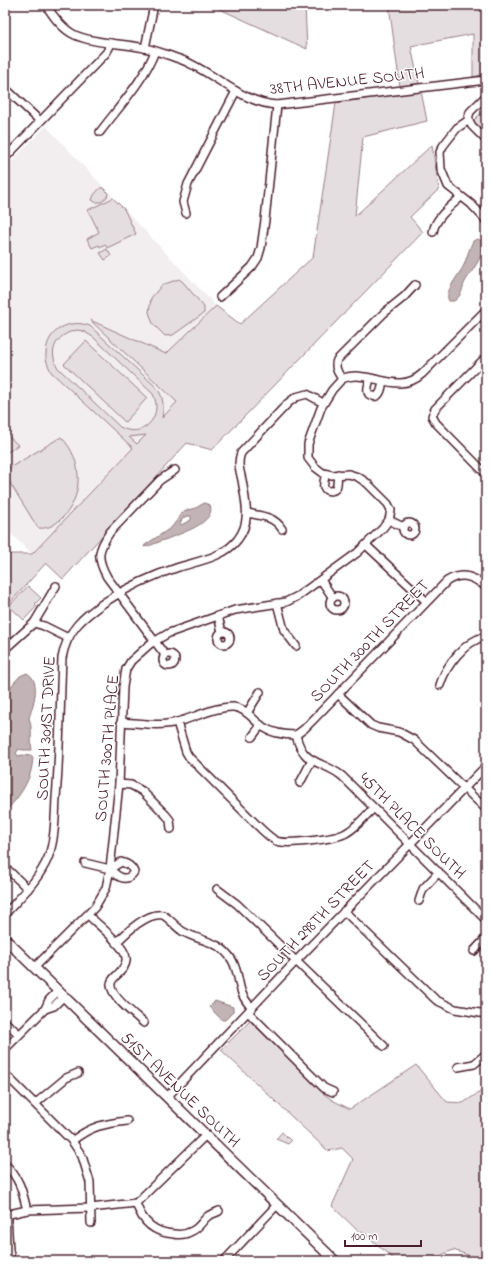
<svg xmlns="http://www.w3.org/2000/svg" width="491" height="1266" font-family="'Indie Flower',sans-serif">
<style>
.built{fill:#f2eeef}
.green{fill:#e5dee0;stroke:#987e86;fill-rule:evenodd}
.water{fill:#c1b3b6;stroke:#91787e;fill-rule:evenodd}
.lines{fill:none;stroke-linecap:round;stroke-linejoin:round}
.minor-casing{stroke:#4a1f2b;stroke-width:10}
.major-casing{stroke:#4a1f2b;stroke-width:12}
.minor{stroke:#fff;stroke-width:7}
.major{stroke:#fff;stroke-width:9}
.labels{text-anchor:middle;stroke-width:3;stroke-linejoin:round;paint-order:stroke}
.street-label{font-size:17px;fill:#4a1f2b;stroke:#fff}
</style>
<rect width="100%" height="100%" fill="#fff"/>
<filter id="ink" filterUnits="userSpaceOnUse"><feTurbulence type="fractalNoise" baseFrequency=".025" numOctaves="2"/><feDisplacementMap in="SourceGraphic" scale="8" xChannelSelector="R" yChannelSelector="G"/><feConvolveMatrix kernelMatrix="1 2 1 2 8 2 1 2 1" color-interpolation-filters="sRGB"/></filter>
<g filter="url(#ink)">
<polygon class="built" points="46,126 216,306 166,354 91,321 177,402 32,554 5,528 5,168"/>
<g class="green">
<polygon points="211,5 305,5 307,49"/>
<polygon points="389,5 486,5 486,74 473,77 473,34 411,46 419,84 400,87"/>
<path d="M421,91L427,121L363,137L355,216L432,145L439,189L410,217L423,232L212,450L187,443L63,579L46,563L5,608V551L7,554H32L133,448L51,372C49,367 45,360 46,354C46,330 70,318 90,326L156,387C164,397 164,406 162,418L177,402L90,320L166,354L216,306L240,324L313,257L336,103ZM77,330L83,331L93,337L153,394C164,416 143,440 120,427L58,368C47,350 57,334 77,330ZM146,435L137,444L129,437Z"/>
<polygon points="486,108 486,134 473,121"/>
<polygon points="100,188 103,188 108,193 107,197 101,202 95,202 92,200 94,195"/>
<polygon points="113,198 124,209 136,234 107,248 105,244 100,247 99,245 92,248 87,239 99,232 88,210"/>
<polygon points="107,249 111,256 105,260 100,253"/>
<polygon points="179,279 183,282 204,307 204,313 173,335 165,336 153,324 149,312 151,298 162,285"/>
<polygon points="86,341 147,398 125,422 64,364"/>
<polygon points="5,433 18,445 5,454"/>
<path d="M61,437C84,460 84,499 60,520C53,526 47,529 38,528L5,475L6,470Z"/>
<polygon points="28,586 41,598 35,604 37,606 24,620 9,606"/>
<polygon points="250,1021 323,1093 332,1100 350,1109 416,1065 447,1102 463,1103 486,1088 486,1261 453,1250 428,1261 396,1261 364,1233 358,1231 332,1206 353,1159 342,1148 328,1151 221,1050"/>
<polygon points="282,1132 291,1141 288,1144 276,1139"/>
</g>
<g class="water">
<path d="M478,239L481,241L484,246C480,261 474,268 466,280C461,288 464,294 454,301H449C443,292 460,274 464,265C467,257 469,249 473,241Z"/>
<path d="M204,503L210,505C217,523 179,534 167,539C160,541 151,546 144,547L145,545L172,527L181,514L187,510L196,508ZM187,516H191V520L181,525L180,523L183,518Z"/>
<path d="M27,673C42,682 33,705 29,718C33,728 30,738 32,750H23L19,749L16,753L18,756L23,755L31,756L33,757C32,780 20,796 5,812V693L20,676Z"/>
<polygon points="215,1001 233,1007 233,1012 225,1020 222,1020 209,1007"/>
</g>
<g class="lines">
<g class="minor-casing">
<g id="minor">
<path d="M46,5C53,16 62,29 75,35C95,44 123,43 144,48C156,50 170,56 182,60C214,72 241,103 277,105L486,80"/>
<polyline points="145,48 154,5"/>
<polyline points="5,88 40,121"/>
<polyline points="486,96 470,112 468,119 472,126 486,140"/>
<polyline points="469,120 457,128 443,146 440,152 441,169 448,186 471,204 485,219 486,221"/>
<path d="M100,132C118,108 145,79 155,51"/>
<polyline points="5,158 106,53 109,48 110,43"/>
<polyline points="186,213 183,202 188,184 236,91"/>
<path d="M433,232C435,218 451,206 461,197"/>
<polyline points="220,297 252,267 258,258 261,248 265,220 277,105"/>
<polyline points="486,357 435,409 432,416 436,423 486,474"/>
<path d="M342,379C367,367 397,397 422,374L486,310"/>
<path d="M370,379C369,384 364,395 373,396C375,397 378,396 379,394C382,391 382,384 383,381"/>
<path d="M326,474C325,477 323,484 324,487C326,492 333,492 336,488C338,484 337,478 338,474"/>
<path d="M247,513C261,516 274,516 282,529"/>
<polyline points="389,520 403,527"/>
<circle cx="409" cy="529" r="6"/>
<polyline points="366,545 426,601"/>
<polyline points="321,580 333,598"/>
<circle cx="337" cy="603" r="7"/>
<polyline points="277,603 284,630 296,646"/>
<polyline points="218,616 222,632"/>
<polyline points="34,623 44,626 68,638"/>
<circle cx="224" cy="638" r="6"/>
<polyline points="5,649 34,623 56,586"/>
<circle cx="169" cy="660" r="6"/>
<path d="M165,655L107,577C96,557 98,550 110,532L160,480L175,470"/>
<path d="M440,685C446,665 465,641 486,636"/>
<polyline points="338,694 371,725 378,728 399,732 414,740 486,809"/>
<polyline points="247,713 260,692"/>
<path d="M121,722C139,723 159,727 177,722C194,718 216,706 233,707C246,708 253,720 263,727C272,733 286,735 296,735"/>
<path d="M177,722L186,752L189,757L257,825C263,831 269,837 276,841C287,845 336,839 346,833C357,827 365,816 374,808"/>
<path d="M296,735C303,766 322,760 342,776L486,920"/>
<path d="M296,735L304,729L314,719L447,581C462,572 473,576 486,587"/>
<polyline points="252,737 261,725"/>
<polyline points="300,783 312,760"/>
<polyline points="119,784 131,785 142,791 166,815 170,820 171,829"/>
<path d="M121,862C127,864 131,865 134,872C126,884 117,876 110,869Z"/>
<polyline points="85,863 110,869"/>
<polyline points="5,867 28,889"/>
<polyline points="217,889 237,904 384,1046"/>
<polyline points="419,901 423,889 439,872"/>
<polyline points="344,911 436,1000 455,1009 486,1014"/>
<path d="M5,914C21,896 38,881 48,858C55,840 55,818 56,798C60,751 60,705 62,658C67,630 83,617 105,602C129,586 151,576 179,567C199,561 225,557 238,539C252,521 245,500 242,480C240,471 237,463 241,453L288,403L296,397L307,394L323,403"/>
<path d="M88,915C97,924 125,945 126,958C127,965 122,970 118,974C115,977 111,980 111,984C109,995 136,1016 144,1023"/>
<path d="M116,943C127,932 147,912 163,915C170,919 175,926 182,931C200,942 219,939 232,960C242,978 235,991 252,1008"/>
<polyline points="474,951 486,938"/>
<path d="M34,968L95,907L106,888L110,869L119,784L123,687L126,669L131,661L150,644L169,633L235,610L286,602L298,596L357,553L382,529L389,520L391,510L388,504L367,483L358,477L349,474L332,475L323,473L315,467L308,458V444L321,408L332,390L342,379C338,373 334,367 337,360L384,313L404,297L415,285"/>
<polyline points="58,991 49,1000 45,1009 54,1006 64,996"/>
<polyline points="248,1012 324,1088 333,1092"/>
<polyline points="5,1022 19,1034"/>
<polyline points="5,1049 45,1009"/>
<polyline points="458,1067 474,1064 486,1054"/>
<polyline points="5,1074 72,1141 82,1156 90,1182 91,1223"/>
<polyline points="167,1097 296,961 486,766"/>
<polyline points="36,1103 66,1078 78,1073"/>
<path d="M72,1141C91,1126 103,1124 127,1121"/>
<path d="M5,1164C20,1179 22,1190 27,1210"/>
<path d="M136,1203C142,1222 154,1233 174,1234C180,1235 187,1234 192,1231C199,1228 202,1221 208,1216C211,1214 216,1213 219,1211"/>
<polyline points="5,1215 27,1210 90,1208 136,1203 206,1135"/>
<polyline points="7,1215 9,1250 11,1261"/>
<polyline points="224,1261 277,1205"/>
</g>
</g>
<g class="major-casing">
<polyline id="major" points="5,939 335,1261"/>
</g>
<use href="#minor" class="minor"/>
<use href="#major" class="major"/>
</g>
</g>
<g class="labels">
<g class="street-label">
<text transform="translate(347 80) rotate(-6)" y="6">38TH AVENUE SOUTH</text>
<text transform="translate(369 640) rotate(-46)" y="6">SOUTH 300TH STREET</text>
<text transform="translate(45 728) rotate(-87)" y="6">SOUTH 301ST DRIVE</text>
<text transform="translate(106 748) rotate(-85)" y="6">SOUTH 300TH PLACE</text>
<text transform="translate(413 825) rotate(45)" y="6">45TH PLACE SOUTH</text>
<text transform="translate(315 920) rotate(-46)" y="6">SOUTH 298TH STREET</text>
<text transform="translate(181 1089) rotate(44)" y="6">51ST AVENUE SOUTH</text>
</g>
</g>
<rect width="491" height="1266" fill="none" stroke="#fff" stroke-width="20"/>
<rect x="10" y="10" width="471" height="1246" fill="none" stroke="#4a1f2b" stroke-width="1.5" filter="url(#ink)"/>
<path d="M345 1240v6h76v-6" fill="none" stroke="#4a1f2b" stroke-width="2"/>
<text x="351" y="1240" font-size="12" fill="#4a1f2b" stroke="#ffffff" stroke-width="3" paint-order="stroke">100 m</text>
</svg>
